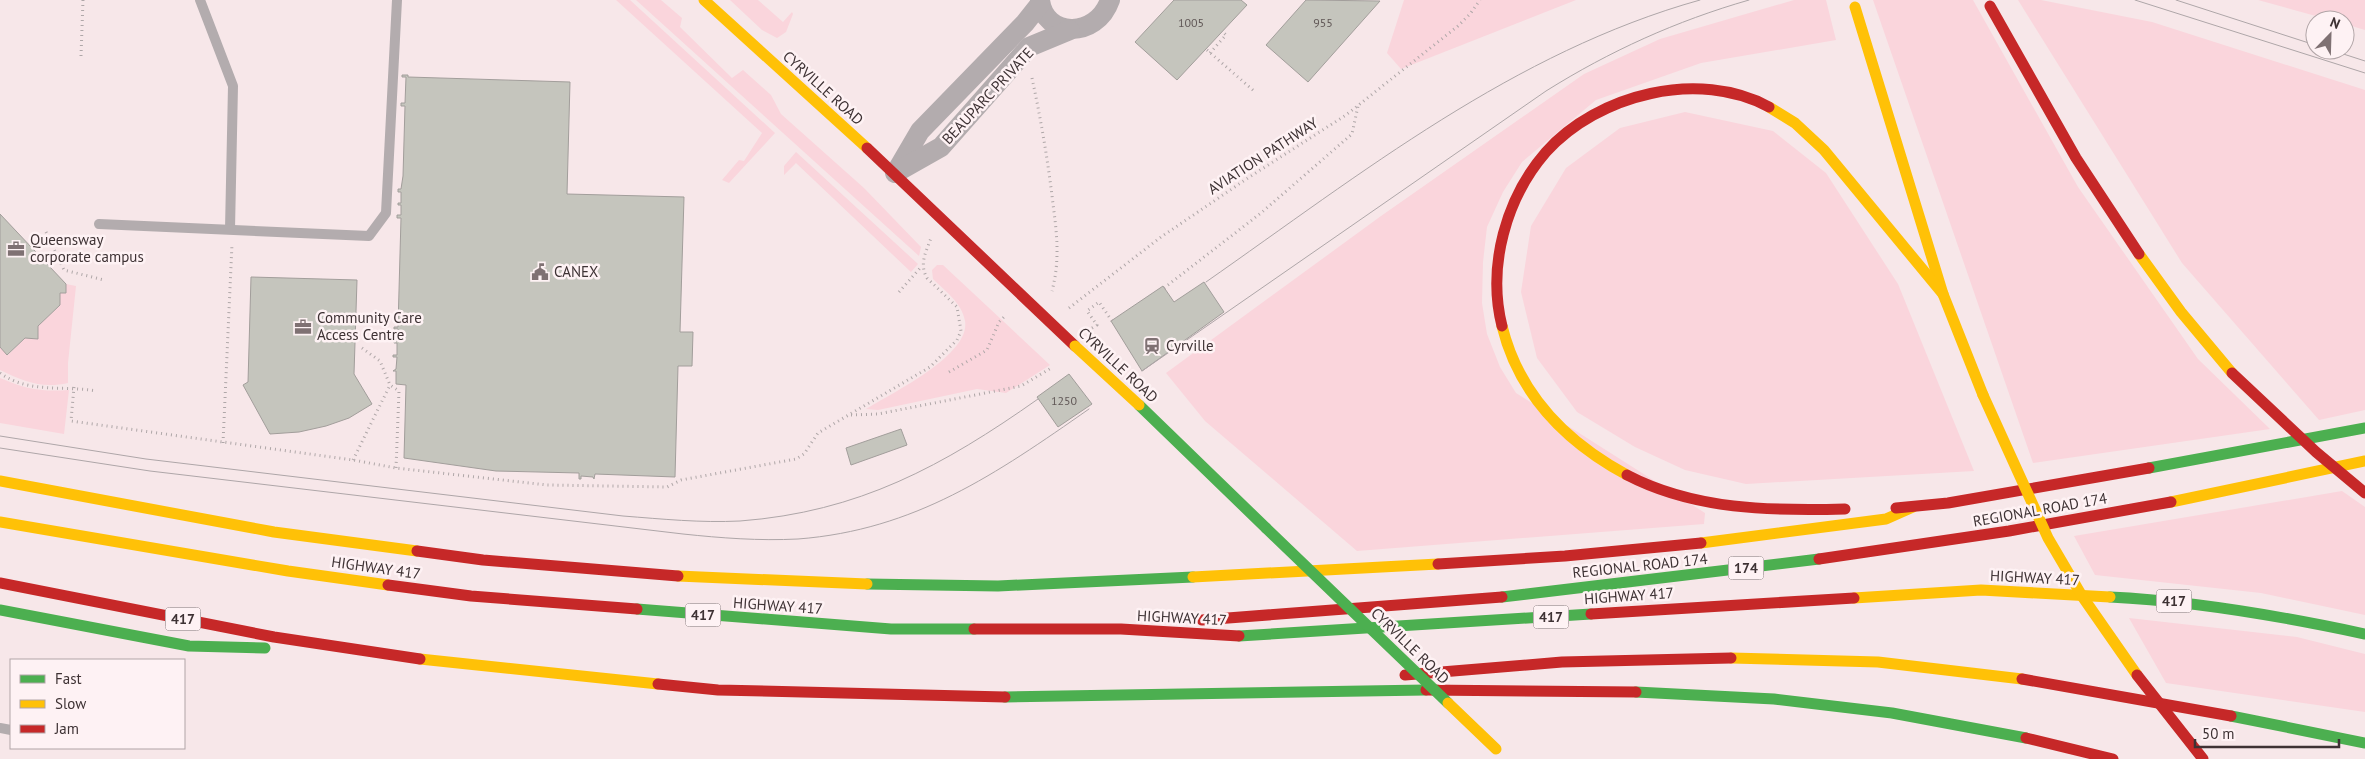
<svg xmlns="http://www.w3.org/2000/svg" width="2365" height="759" font-family="'PT Sans',sans-serif">
<style>
.green{fill:#fad5dc}
.building{fill:#c5c5bd;stroke:#a29e9b}
.lines{fill:none;stroke-linecap:round;stroke-linejoin:round}
.path{stroke:#afa7a8;stroke-width:3;stroke-dasharray:1 4;stroke-linecap:butt}
.lane{stroke:#b3acae;stroke-width:10}
.street{stroke:#b3acae;stroke-width:20}
.fast{stroke:#4caf50;stroke-width:11}
.slow{stroke:#ffc107;stroke-width:11}
.jam{stroke:#c62828;stroke-width:11}
.tram{stroke:#aea6a8;stroke-width:1}
.fast-bridge{stroke:#4caf50;stroke-width:11}
.slow-bridge{stroke:#ffc107;stroke-width:11}
.jam-bridge{stroke:#c62828;stroke-width:11}
.labels{text-anchor:middle;stroke-width:5;stroke-linejoin:round;paint-order:stroke}
.number-label{font-size:12px;fill:#605756}
.shield{fill:#fef2f4;stroke:#786c6e;stroke-width:1}
.shield-label{font-size:14px;font-weight:bold;fill:#3e3234}
.street-label{font-size:15px;fill:#3e3234;stroke:#fef2f4}
.poi-label{font-size:15px;fill:#3e3234;stroke:#fef2f4;text-anchor:start}
</style>
<rect width="100%" height="100%" fill="#f7e7e9"/>
<g class="green">
<polygon points="616,0 630,0 775,133 729,183 722,180 739,160 744,161 762,133"/>
<polygon points="636,0 661,0 682,18 680,27 732,78 743,70 771,95 781,114 864,188 921,247 919,256"/>
<polygon points="730,0 758,0 783,22 792,12 793,14 786,32 777,38 762,30"/>
<polygon points="1404,0 1576,0 1401,69 1387,53"/>
<polygon points="1794,0 1826,0 1836,40 1701,63 1596,100 1522,162 1503,192 1487,227 1483,262 1482,303 1487,334 1500,367 1516,393 1705,513 1704,524 1357,551 1205,421 1166,373 1381,216 1584,74 1660,39"/>
<polygon points="1873,0 1973,0 2078,187 2198,359 2270,429 2033,463"/>
<polygon points="2018,0 2041,0 2152,22 2365,90 2365,410 2319,420 2182,263"/>
<polygon points="2258,0 2365,0 2365,30 2345,24 2345,20 2330,20"/>
<polygon points="1685,112 1773,131 1826,173 1898,284 1974,471 1746,484 1685,470 1635,447 1577,412 1537,358 1521,292 1531,226 1566,168 1620,128"/>
<polygon points="796,152 918,264 911,272 796,163 784,175 784,166"/>
<path d="M937,265H943L1050,365L1006,393L977,389L878,410L866,409C890,394 971,355 965,321C962,303 945,291 933,279L932,270Z"/>
<path d="M66,284L76,286L68,363V383C42,389 23,381 0,370V347L8,355L25,338L38,339V326L60,305V293Z"/>
<path d="M0,378C26,389 41,392 69,390L64,434L0,423Z"/>
<polygon points="2342,491 2365,507 2365,615 2261,593 2095,575 2074,536"/>
<polygon points="2129,618 2297,637 2365,654 2365,712 2166,683"/>
</g>
<g class="building">
<polygon points="1174,0 1241,0 1247,5 1177,80 1135,42"/>
<polygon points="1306,0 1380,1 1308,82 1266,45"/>
<polygon points="402,75 408,75 408,77 570,82 567,194 684,197 680,332 693,332 692,366 678,366 675,477 595,474 594,479 593,477 581,476 581,479 579,479 579,473 496,471 404,458 406,385 396,384 396,371 393,371 396,369 397,357 393,357 393,355 397,355 397,343 394,343 394,341 397,341 398,329 394,329 394,327 398,327 401,218 397,218 397,215 401,215 401,205 398,205 398,203 401,203 401,192 398,192 398,189 401,189 403,176 405,106 401,106 401,103 405,103 406,77 402,77"/>
<polygon points="0,214 66,284 66,293 60,293 60,305 38,326 38,339 25,338 7,355 0,347"/>
<polygon points="251,277 357,280 354,374 372,404 349,418 326,426 299,432 270,434 243,385 248,382"/>
<polygon points="1204,282 1224,312 1142,371 1111,321 1163,286 1174,302"/>
<polygon points="1069,374 1092,404 1058,427 1037,397"/>
<polygon points="901,429 907,445 851,465 846,448"/>
</g>
<g class="lines">
<g class="path">
<polyline points="1207,50 1254,91"/>
<polyline points="1210,53 1226,35 1224,33"/>
<polyline points="81,56 83,0"/>
<path d="M1032,78C1041,120 1048,161 1053,204C1057,234 1060,261 1052,291"/>
<polyline points="46,232 64,270 104,280"/>
<polyline points="1164,288 1261,213 1352,134 1358,106"/>
<polyline points="899,292 922,266"/>
<polyline points="1069,308 1161,237 1248,178 1346,115 1458,26 1470,14 1480,0"/>
<polyline points="1092,328 1097,325 1087,311 1099,302 1114,324"/>
<polyline points="362,348 380,361 390,385 399,391 396,468"/>
<polyline points="949,372 987,350 999,322 1005,316"/>
<path d="M0,373C29,394 63,385 96,391"/>
<path d="M74,387L71,421L353,460L396,468L547,485L667,487L681,480L796,459L804,454L818,433L930,367L957,340L961,331L957,307L927,278C919,264 926,252 931,238"/>
<polyline points="851,415 878,414 1021,386 1053,367"/>
<polyline points="223,443 232,244"/>
<polyline points="353,460 390,385"/>
</g>
<g class="lane">
<polyline points="200,0 233,86 230,229"/>
<polyline points="99,224 369,236 386,213 397,0"/>
<polyline points="0,728 11,730"/>
</g>
<g class="street">
<path d="M1040,0C1044,37 1096,40 1110,0"/>
<polyline points="896,172 920,131 1025,23 1040,4"/>
<polyline points="895,173 941,147 1029,47 1070,30"/>
</g>
<g class="fast">
<polyline points="1139,405 1266,528"/>
<polyline points="2149,468 2365,428"/>
<polyline points="867,584 998,586 1193,577"/>
<polyline points="1502,597 1819,559"/>
<path d="M2110,597C2196,601 2281,616 2365,634"/>
<polyline points="637,609 891,629 974,629"/>
<polyline points="0,610 189,646 265,648"/>
<polyline points="1239,636 1591,614"/>
<polyline points="1636,692 1774,699 1892,713 2026,738"/>
<polyline points="1005,697 1426,690"/>
<polyline points="2231,716 2365,743"/>
</g>
<g class="slow">
<polyline points="704,0 867,148"/>
<polyline points="1855,7 1943,294 1983,395"/>
<polyline points="1769,107 1795,123 1824,150 1943,294"/>
<polyline points="2139,254 2181,312 2232,373"/>
<path d="M1502,326C1519,395 1566,442 1627,475"/>
<polyline points="0,481 274,532 417,551"/>
<polyline points="2171,502 2365,461"/>
<polyline points="0,522 288,571 388,585"/>
<polyline points="1701,543 1886,519 1913,507"/>
<polyline points="678,576 867,584"/>
<polyline points="1193,577 1438,564"/>
<polyline points="1854,598 1981,590 2110,597"/>
<polyline points="1731,658 1878,662 2022,679"/>
<polyline points="420,659 658,684"/>
</g>
<g class="jam">
<polyline points="1990,6 2076,158 2139,254"/>
<polyline points="867,148 1075,346"/>
<path d="M1502,326C1487,266 1506,198 1546,152C1598,94 1699,69 1769,107"/>
<path d="M1627,475C1694,510 1771,511 1845,509"/>
<polyline points="1896,508 1948,503 2149,468"/>
<polyline points="417,551 483,560 678,576"/>
<polyline points="1819,559 2009,531 2171,502"/>
<polyline points="1438,564 1565,556 1701,543"/>
<polyline points="0,583 274,637 420,659"/>
<polyline points="388,585 471,596 637,609"/>
<polyline points="1591,614 1854,598"/>
<polyline points="1202,620 1502,597"/>
<polyline points="974,629 1121,629 1239,636"/>
<polyline points="1405,675 1562,662 1731,658"/>
<polyline points="2022,679 2231,716"/>
<polyline points="658,684 718,690 1005,697"/>
<polyline points="1426,690 1636,692"/>
<polyline points="2026,738 2113,759"/>
</g>
<g class="tram">
<polyline points="2135,0 2365,73"/>
<polyline points="2176,0 2315,45"/>
<polyline points="2331,50 2365,61"/>
<path d="M1206,282C1362,173 1514,52 1700,0"/>
<path d="M1142,371L1546,91C1610,51 1676,21 1749,0"/>
<path d="M0,436L146,459L623,516C662,519 701,523 740,521C859,512 943,466 1038,399"/>
<path d="M0,448L150,471L683,534C721,538 759,541 798,539C915,530 996,474 1089,409"/>
</g>
<polyline class="fast-bridge" points="1266,528 1448,703"/>
<g class="slow-bridge">
<polyline points="1075,346 1139,405"/>
<polyline points="1983,395 2048,538 2082,596 2137,675"/>
<polyline points="1448,703 1496,749"/>
</g>
<g class="jam-bridge">
<polyline points="2232,373 2316,452 2365,493"/>
<polyline points="2137,675 2203,759"/>
</g>
</g>
<defs>
<g id="office-bare" transform="scale(1.35)"><path d="M-6-3h4V-5.5h4V-3h4V5H-6ZM-1-4.5V-3h2v-1.5ZM-6 0V1H6V0Z" fill="#7f7173" stroke="#fef2f4" stroke-width="2.5" paint-order="stroke"/></g>
<g id="civic-bare" transform="scale(1.35)"><path d="M-.6-6.5H3V-4.5H.6V-3L4-1V1h2V6H-6V1h2V-1L-.6-3ZM-1.2 2.5V6h2.4V2.5Z" fill="#7f7173" stroke="#fef2f4" stroke-width="2.5" paint-order="stroke"/></g>
<g id="station-bare" transform="scale(1.35)"><path d="M-3-6H3Q5-6 5-4V2Q5 4 3 4L4.5 6H3L1.5 4h-3L-3 6H-4.5L-3 4Q-5 4-5 2V-4Q-5-6-3-6ZM-3.5-4v3h7v-3ZM-3.5 1v1.5H-2V1ZM2 1v1.5H3.5V1Z" fill="#7f7173" stroke="#fef2f4" stroke-width="2.5" paint-order="stroke"/></g>
</defs>
<g fill-rule="evenodd">
<use href="#office-bare" x="16" y="249"/>
<use href="#civic-bare" x="540" y="272"/>
<use href="#office-bare" x="303" y="327"/>
<use href="#station-bare" x="1152" y="346"/>
</g>
<g class="labels">
<g class="number-label">
<text x="1191" y="27">1005</text>
<text x="1323" y="27">955</text>
<text x="1064" y="405">1250</text>
</g>
<g class="shield">
<rect x="1728.5" y="556.5" width="35" height="23" rx="4"/>
<rect x="2156.5" y="589.5" width="35" height="23" rx="4"/>
<rect x="685.5" y="603.5" width="35" height="23" rx="4"/>
<rect x="1533.5" y="605.5" width="35" height="23" rx="4"/>
<rect x="165.5" y="607.5" width="35" height="23" rx="4"/>
</g>
<g class="shield-label">
<text x="1746" y="573">174</text>
<text x="2174" y="606">417</text>
<text x="703" y="620">417</text>
<text x="1551" y="622">417</text>
<text x="183" y="624">417</text>
</g>
<g class="street-label">
<text transform="translate(823 88) rotate(42)" y="5">CYRVILLE ROAD</text>
<text transform="translate(988 96) rotate(-47)" y="5">BEAUPARC PRIVATE</text>
<text transform="translate(1263 156) rotate(-33)" y="5">AVIATION PATHWAY</text>
<text transform="translate(1118 365) rotate(43)" y="5">CYRVILLE ROAD</text>
<text transform="translate(2040 510) rotate(-10)" y="5">REGIONAL ROAD 174</text>
<text transform="translate(1640 566) rotate(-6)" y="5">REGIONAL ROAD 174</text>
<text transform="translate(376 568) rotate(8)" y="5">HIGHWAY 417</text>
<text transform="translate(2035 578) rotate(3)" y="5">HIGHWAY 417</text>
<text transform="translate(1629 596) rotate(-4)" y="5">HIGHWAY 417</text>
<text transform="translate(778 606) rotate(4)" y="5">HIGHWAY 417</text>
<text transform="translate(1182 618) rotate(3)" y="5">HIGHWAY 417</text>
<text transform="translate(1410 646) rotate(44)" y="5">CYRVILLE ROAD</text>
</g>
<g class="poi-label">
<text x="30" y="245">Queensway<tspan x="30" dy="17">corporate campus</tspan></text>
<text x="554" y="277">CANEX</text>
<text x="317" y="323">Community Care<tspan x="317" dy="17">Access Centre</tspan></text>
<text x="1166" y="351">Cyrville</text>
</g>
</g>
<rect x="10" y="659" width="175" height="90" fill="#fef2f4" stroke="#b1a5a7"/>
<rect x="20" y="675" width="25" height="8" fill="#4caf50" stroke="#b1a5a7"/>
<text x="55" y="684" font-size="15" fill="#3e3234">Fast</text>
<rect x="20" y="700" width="25" height="8" fill="#ffc107" stroke="#b1a5a7"/>
<text x="55" y="709" font-size="15" fill="#3e3234">Slow</text>
<rect x="20" y="725" width="25" height="8" fill="#c62828" stroke="#b1a5a7"/>
<text x="55" y="734" font-size="15" fill="#3e3234">Jam</text>
<g transform="translate(2330 35) rotate(23)"><circle r="24" fill="#fef2f4" stroke="#b1a5a7"/>
<path d="M0-4L9 19L0 12L-9 19Z" fill="#7f7173"/>
<text y="-8" font-size="14" font-weight="bold" text-anchor="middle" fill="#3e3234">N</text>
</g>
<path d="M2195 739v8h144v-8" fill="none" stroke="#3e3234" stroke-width="2.5"/>
<text x="2202" y="739" font-size="15" fill="#3e3234" stroke="#fef2f4" stroke-width="4" paint-order="stroke">50 m</text>
</svg>
